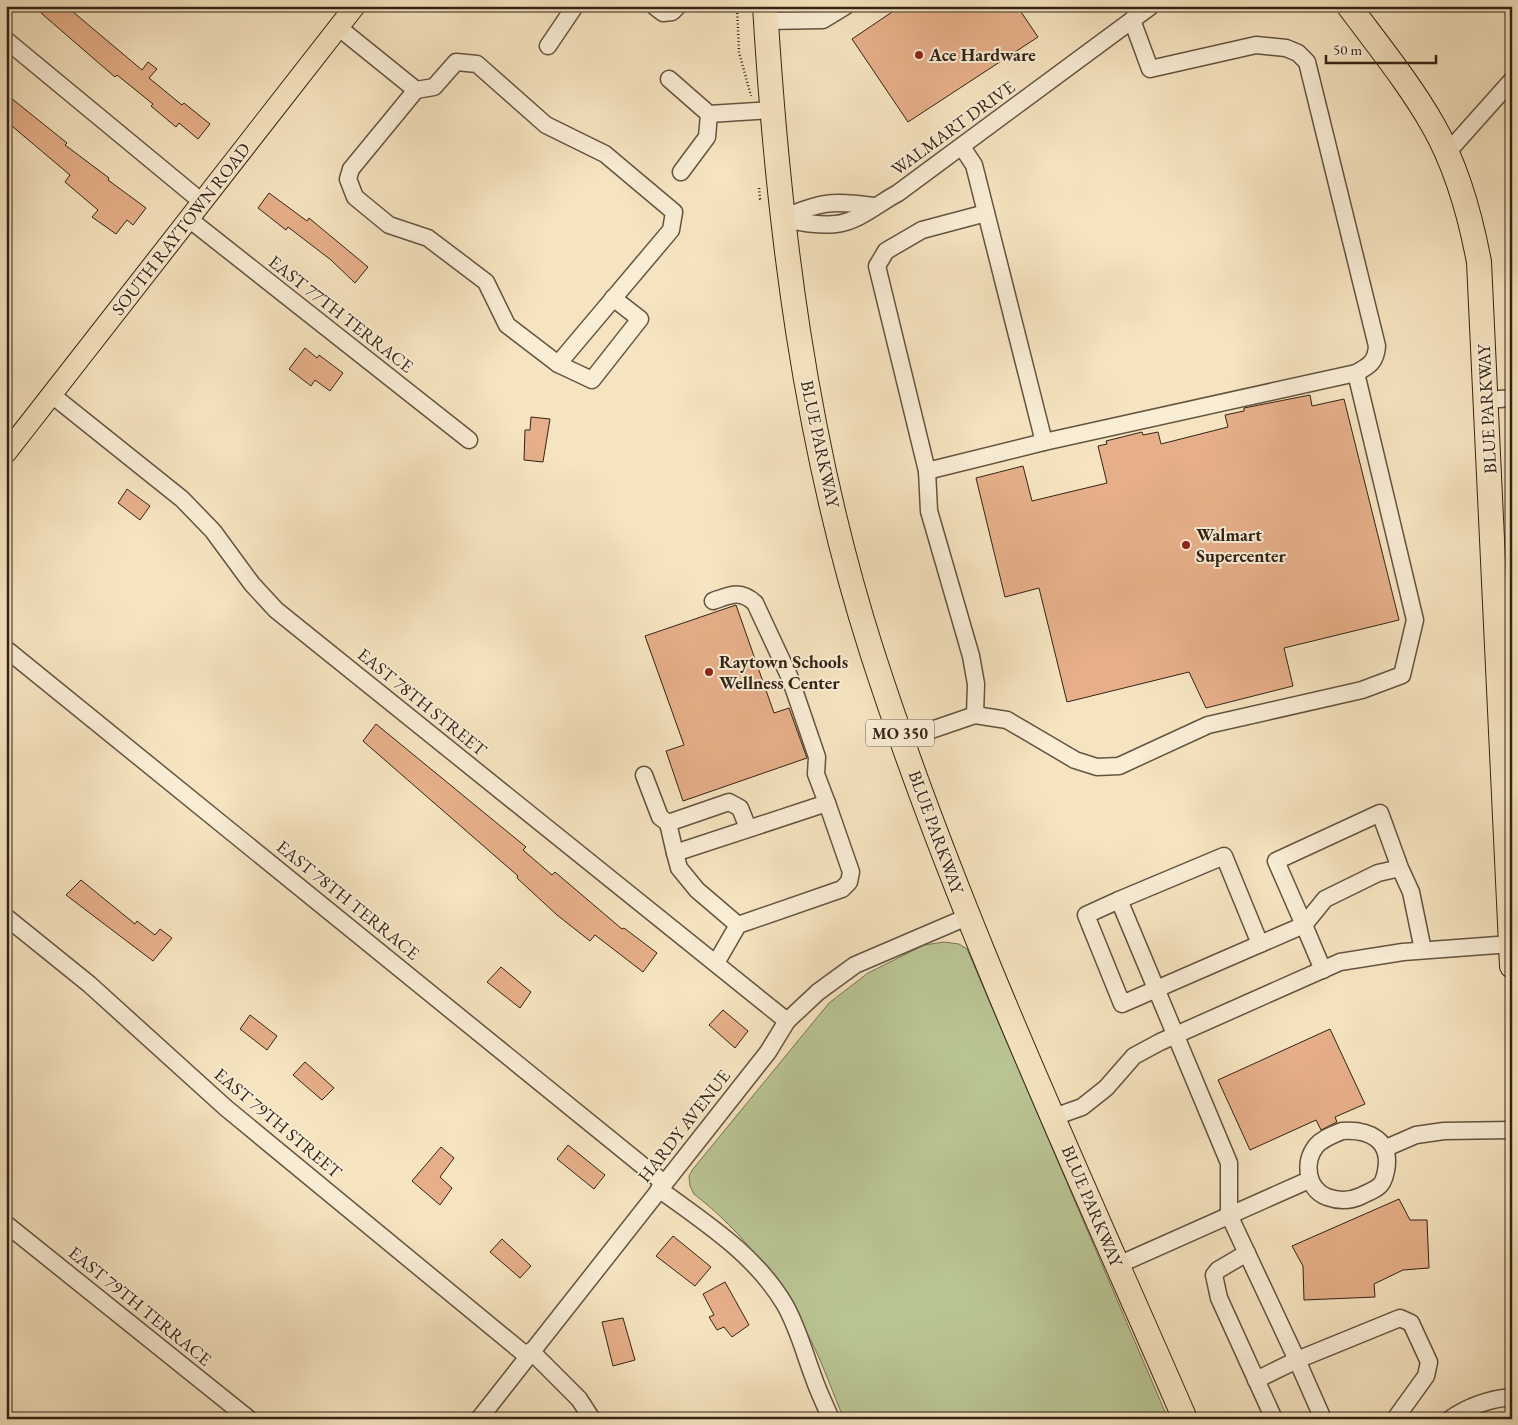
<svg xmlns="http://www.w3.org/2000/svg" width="1518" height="1425" font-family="'EB Garamond',serif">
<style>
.green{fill:#bac594;stroke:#767455}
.building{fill:#e6af89;stroke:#332316}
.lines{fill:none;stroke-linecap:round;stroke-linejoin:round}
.minor-casing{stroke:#645340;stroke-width:19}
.major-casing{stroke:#332316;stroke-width:22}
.highway-casing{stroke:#332316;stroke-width:26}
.path{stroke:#332316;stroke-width:2.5;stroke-dasharray:1 2.5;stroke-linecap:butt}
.minor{stroke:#f9edd6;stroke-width:16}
.major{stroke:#f6e4c0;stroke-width:20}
.highway{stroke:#f6e4c0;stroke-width:24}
.poi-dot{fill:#8f2418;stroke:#f9edd6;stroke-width:2}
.labels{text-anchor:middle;stroke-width:4;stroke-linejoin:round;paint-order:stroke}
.shield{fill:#f9edd6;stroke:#6e6050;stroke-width:1}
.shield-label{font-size:16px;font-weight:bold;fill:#332316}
.poi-label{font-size:18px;font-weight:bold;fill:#332316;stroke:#f9edd6;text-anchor:start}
.street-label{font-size:18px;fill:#332316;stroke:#f9edd6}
</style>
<rect width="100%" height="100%" fill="#f6e4c0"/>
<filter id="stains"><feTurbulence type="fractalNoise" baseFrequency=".004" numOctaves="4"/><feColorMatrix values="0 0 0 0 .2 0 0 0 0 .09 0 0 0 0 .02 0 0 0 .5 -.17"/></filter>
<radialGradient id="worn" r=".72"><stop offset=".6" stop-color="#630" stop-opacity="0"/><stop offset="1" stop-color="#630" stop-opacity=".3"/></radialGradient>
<path class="green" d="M944,942L959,944L967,949L1168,1419H844C832,1392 823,1363 809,1337C781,1282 743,1232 694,1194L690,1186L689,1176L693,1169L829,1003L868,973L924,945Z"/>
<g class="building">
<polygon points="46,6 66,6 142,70 148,62 157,69 149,78 182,105 184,103 210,124 198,139 179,123 176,127 151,106 153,104 117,75 115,77 41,13"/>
<polygon points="901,6 1017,6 1038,37 908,122 852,39"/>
<polygon points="6,94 67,143 65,145 109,178 108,180 146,208 133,225 127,220 116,234 92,217 98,210 65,182 70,175 6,121"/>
<polygon points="269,193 307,221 309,218 368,267 355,283 331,260 288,227 286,230 258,208"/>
<polygon points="305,348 317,358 319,355 343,373 330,391 315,380 311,386 289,369"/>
<polygon points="1310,395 1312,406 1344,399 1399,620 1284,648 1293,686 1206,708 1189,672 1067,702 1039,588 1005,597 976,478 1023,466 1032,501 1107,483 1098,446 1107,444 1106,441 1142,432 1143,435 1158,432 1161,444 1228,427 1225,415 1244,411 1244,408"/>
<polygon points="531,417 550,419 543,462 524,460 525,430 530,430"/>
<polygon points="127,489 150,506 140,520 118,503"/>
<polygon points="736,605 774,713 789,708 807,758 683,801 666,751 684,745 645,636"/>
<polygon points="376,724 526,847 523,850 552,875 555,872 622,929 624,928 657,953 643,972 595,935 590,941 557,915 517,878 518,876 363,741"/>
<polygon points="81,880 135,924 137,921 155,935 160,929 172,938 153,961 66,895"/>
<polygon points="501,967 531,992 520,1008 487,982"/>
<polygon points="723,1010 748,1031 735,1048 709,1025"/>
<polygon points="250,1015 277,1036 267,1050 240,1029"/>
<polygon points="1330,1029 1365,1104 1335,1117 1337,1122 1321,1130 1316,1120 1250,1150 1218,1080"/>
<polygon points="305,1062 334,1088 322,1100 293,1075"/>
<polygon points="568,1145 605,1175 594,1189 557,1159"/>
<polygon points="441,1147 454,1158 440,1177 452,1188 440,1205 412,1181"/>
<polygon points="1399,1199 1410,1220 1427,1220 1429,1268 1403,1270 1374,1284 1375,1297 1304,1300 1303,1266 1292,1246"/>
<polygon points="673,1236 711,1267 695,1286 656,1256"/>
<polygon points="502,1239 531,1266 520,1278 490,1252"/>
<polygon points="725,1282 749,1325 732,1337 724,1327 717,1330 709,1317 714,1315 703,1294"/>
<polygon points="623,1318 635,1360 613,1366 602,1322"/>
</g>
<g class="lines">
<g class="minor-casing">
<g id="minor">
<polyline points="654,6 663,13 672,12 678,6"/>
<polyline points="766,21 823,20 846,6"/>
<polyline points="338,27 416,90 434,87 456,62 477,64 546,125 605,154 674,212 671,230 558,364"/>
<polyline points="6,40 202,202"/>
<polyline points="548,46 575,6"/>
<polyline points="669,79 709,114 707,137 681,172"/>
<polyline points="416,90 351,169 348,179 355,197 389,225 428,238 486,282 507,325 558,364 592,380 640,319 613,298"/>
<polyline points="709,114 771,110"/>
<polyline points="962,147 974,165 1044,442"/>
<polyline points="1446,154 1512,80"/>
<polyline points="189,219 469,440"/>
<path d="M781,219C799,222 818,226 836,224C858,222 879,203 898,193L1151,6"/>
<path d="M781,219C819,202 832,200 873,206"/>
<polyline points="52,395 182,499 213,531 252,584 276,610 787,1021"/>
<polyline points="1487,400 1512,398"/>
<path d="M927,471L1044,442L1356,373C1369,366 1376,362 1377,346L1307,62L1298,53L1286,48L1256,45L1150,69L1132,20"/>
<path d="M713,601C730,595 740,589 755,603L790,678L817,757L816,774L827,803"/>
<polyline points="6,649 664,1183"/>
<polyline points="975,715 1007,720 1075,760 1097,767 1119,766 1208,725 1362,690 1402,675 1415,620 1356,373"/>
<polyline points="902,740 975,715 976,684 971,656 929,511 927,471 877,266 886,251 922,230 986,213"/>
<polyline points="644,775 660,817 668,823"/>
<polyline points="675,853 668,823 729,802 740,808 748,828"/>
<polyline points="1400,868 1380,813 1276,861 1304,925 1325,899 1378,873 1400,868 1411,892 1423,950"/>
<polyline points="1119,900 1086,915 1122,1004 1260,944"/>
<polyline points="6,917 89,984 226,1108 527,1356"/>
<polyline points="716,963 738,925 697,890 679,868 675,853 827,803 851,872 849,882 842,889 738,925"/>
<polyline points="1323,970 1304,925 1260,944 1224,856 1119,900 1229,1163 1229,1215 1297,1360 1400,1318 1411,1323 1429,1362 1426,1376 1395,1419"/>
<polyline points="1054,1117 1082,1107 1106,1088 1134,1056 1160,1042 1340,962 1403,952 1511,944"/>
<path d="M1342,1131C1369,1129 1392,1140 1386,1171C1385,1176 1383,1184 1378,1187C1373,1191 1366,1193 1361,1196C1350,1201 1338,1201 1327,1197C1307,1189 1303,1163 1316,1146C1323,1138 1333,1135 1342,1131Z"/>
<polyline points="1386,1148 1416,1135 1444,1131 1512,1130"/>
<path d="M659,1189C705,1223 755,1254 785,1305C798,1328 804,1352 813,1376C818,1391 825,1405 831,1419"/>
<polyline points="6,1224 249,1419"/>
<polyline points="1247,1253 1218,1270 1214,1275 1219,1298 1274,1419"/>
<polyline points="1118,1265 1309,1180"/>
<polyline points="531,1351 579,1399 592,1419"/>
<polyline points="1256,1380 1297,1360 1323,1419"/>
<polyline points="479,1419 768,1052 787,1021 818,992 855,965 967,917"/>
<path d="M1450,1419C1469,1406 1488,1399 1512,1397"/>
</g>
</g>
<g class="major-casing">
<polyline id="major" points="6,453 355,6"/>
</g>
<g class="highway-casing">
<g id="highway">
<path d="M765,6C778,224 805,443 872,652C957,915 1075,1166 1185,1419"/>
<path d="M1349,6C1378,45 1409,83 1433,125C1457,167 1470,214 1479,262L1512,966"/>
</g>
</g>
<g class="path">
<polyline points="737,6 739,52 751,96"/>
<polyline points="759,188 760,199 763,199"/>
</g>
<use href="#minor" class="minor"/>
<use href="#major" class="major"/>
<use href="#highway" class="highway"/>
</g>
<g class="poi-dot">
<circle cx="919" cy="55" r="5"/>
<circle cx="1186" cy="545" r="5"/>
<circle cx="709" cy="672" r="5"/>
</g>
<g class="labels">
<rect class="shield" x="866" y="719.5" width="68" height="27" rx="4"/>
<g class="shield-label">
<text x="900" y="739">MO 350</text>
</g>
<g class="poi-label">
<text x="929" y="61">Ace Hardware</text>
<text x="1196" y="541">Walmart<tspan x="1196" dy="21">Supercenter</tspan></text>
<text x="719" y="668">Raytown Schools<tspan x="719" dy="21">Wellness Center</tspan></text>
</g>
<g class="street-label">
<text transform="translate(953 128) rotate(-36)" y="6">WALMART DRIVE</text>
<text transform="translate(181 229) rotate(-52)" y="6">SOUTH RAYTOWN ROAD</text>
<text transform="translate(341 314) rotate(38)" y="6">EAST 77TH TERRACE</text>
<text transform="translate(1487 409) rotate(-93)" y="6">BLUE PARKWAY</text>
<text transform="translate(820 444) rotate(78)" y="6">BLUE PARKWAY</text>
<text transform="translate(422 702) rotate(39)" y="6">EAST 78TH STREET</text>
<text transform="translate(936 832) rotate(70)" y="6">BLUE PARKWAY</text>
<text transform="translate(348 900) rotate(39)" y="6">EAST 78TH TERRACE</text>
<text transform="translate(278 1123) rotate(40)" y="6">EAST 79TH STREET</text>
<text transform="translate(684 1126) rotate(-52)" y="6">HARDY AVENUE</text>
<text transform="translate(1092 1206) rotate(67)" y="6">BLUE PARKWAY</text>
<text transform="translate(140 1306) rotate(39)" y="6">EAST 79TH TERRACE</text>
</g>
</g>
<rect width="1518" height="1425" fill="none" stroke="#f6e4c0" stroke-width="25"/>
<rect x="8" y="8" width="1503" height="1410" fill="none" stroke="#332316" stroke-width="2.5"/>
<rect x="12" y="12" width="1493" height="1400" fill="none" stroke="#332316"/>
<path d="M1326 55v8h110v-8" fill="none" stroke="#332316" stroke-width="2.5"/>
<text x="1333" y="55" font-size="15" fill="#332316" stroke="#f9edd6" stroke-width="4" paint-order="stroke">50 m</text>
<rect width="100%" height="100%" filter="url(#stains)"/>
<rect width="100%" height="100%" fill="url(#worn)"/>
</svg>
